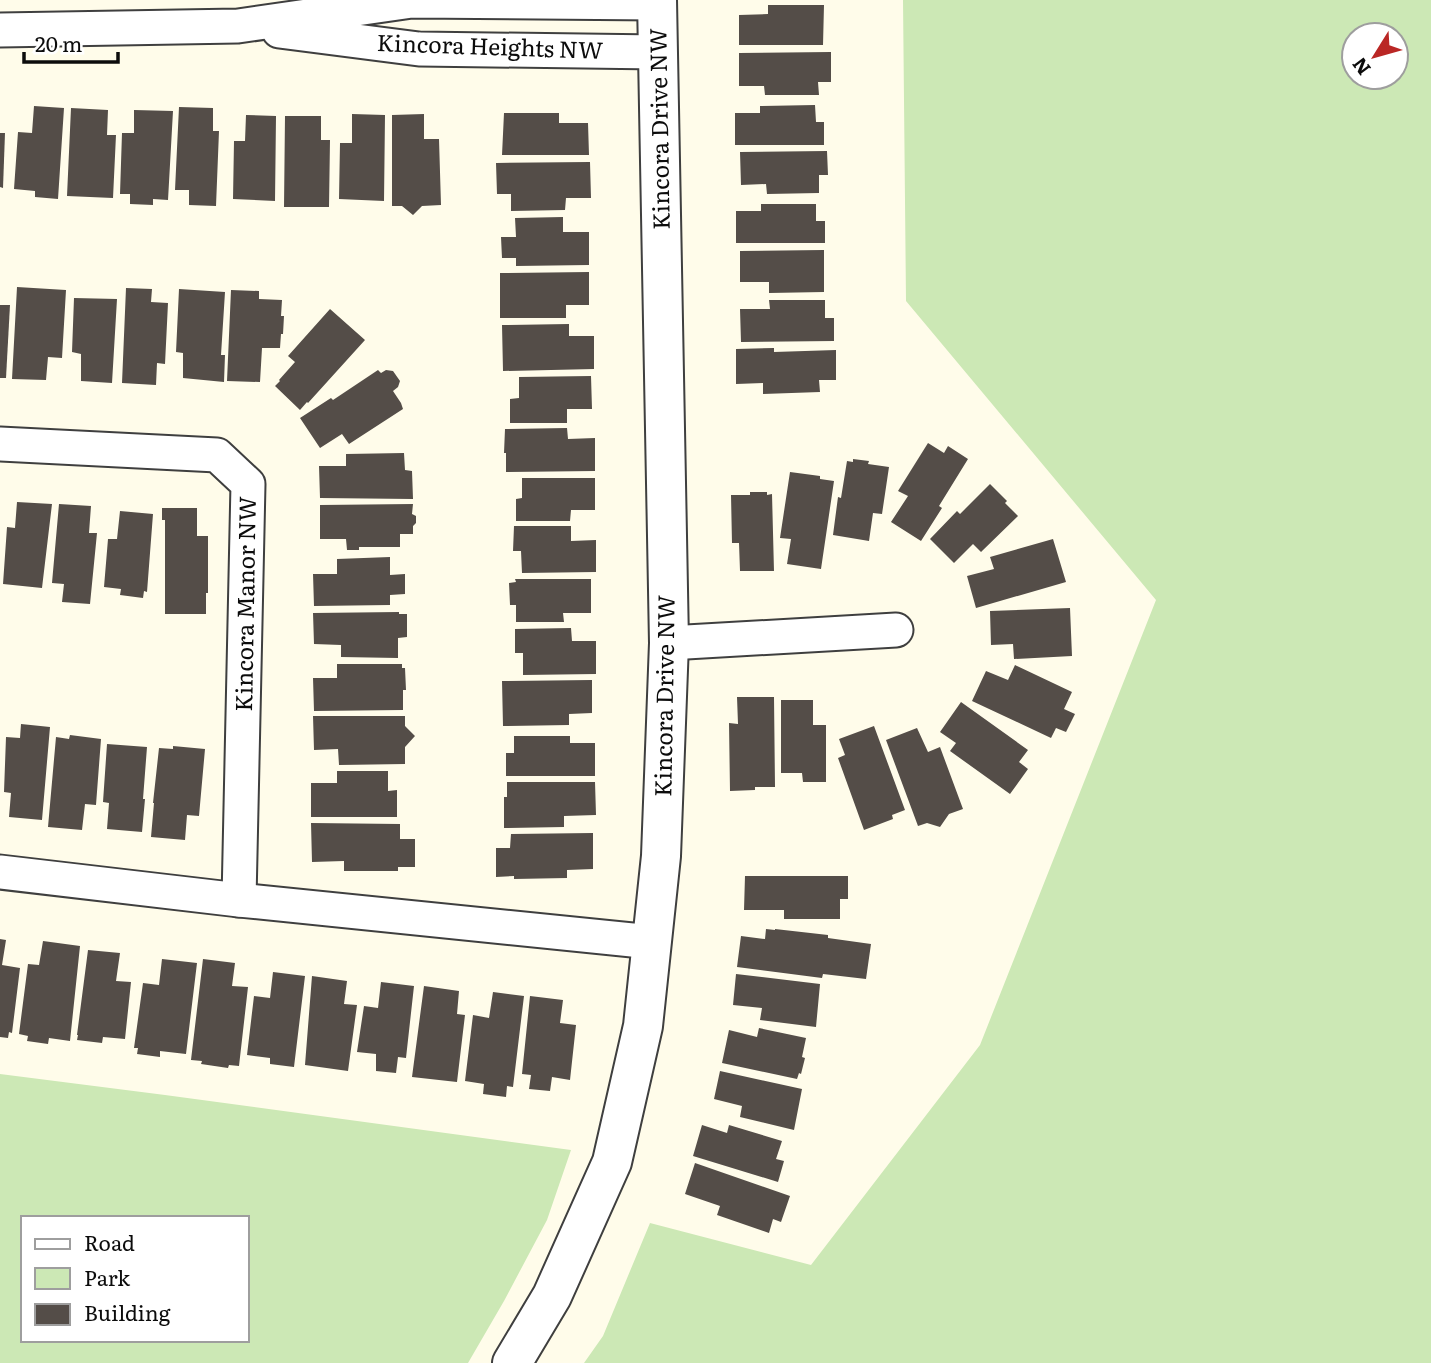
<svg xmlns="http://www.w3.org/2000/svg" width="1431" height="1363" font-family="Literata,serif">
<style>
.green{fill:#cce8b5;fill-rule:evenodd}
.building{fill:#544d48}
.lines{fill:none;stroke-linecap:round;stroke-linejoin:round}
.minor-casing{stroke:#3f3f3f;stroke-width:37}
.tertiary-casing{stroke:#3f3f3f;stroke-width:42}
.minor{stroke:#fff;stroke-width:33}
.tertiary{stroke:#fff;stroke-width:38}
.labels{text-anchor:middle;stroke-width:7;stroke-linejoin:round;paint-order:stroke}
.street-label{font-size:23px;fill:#0c0c0c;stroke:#fff}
</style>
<rect width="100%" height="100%" fill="#fffcea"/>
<g class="green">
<path d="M903,0H1431V1363H584L603,1336L650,1223L811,1265L980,1045L1156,600L906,301ZM1354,35H1396V77H1354Z"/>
<path d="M0,1074L165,1095L571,1150L547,1220L504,1301L468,1363H0ZM23,1218H247V1340H23Z"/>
</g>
<g class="building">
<polygon points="768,5 824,5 823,45 739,45 739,15 768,14"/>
<polygon points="831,52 831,82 818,82 819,95 765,95 764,86 739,86 739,53"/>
<polygon points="815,105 816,122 824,122 824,145 735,145 735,113 760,113 760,106"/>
<polygon points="34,106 64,108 58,199 35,197 35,191 14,189 18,132 32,133"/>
<polygon points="179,107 213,108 213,131 219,131 216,206 189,205 189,190 175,190"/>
<polygon points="71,108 108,110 107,135 116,135 113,198 67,196"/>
<polygon points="134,110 173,111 168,200 153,199 153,205 130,204 130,194 120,194 122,133 134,133"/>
<polygon points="504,113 559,113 559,123 588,123 589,155 502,155"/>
<polygon points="352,114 385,115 384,201 339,199 340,143 352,143"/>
<polygon points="424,114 424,139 439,139 441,205 422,206 413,215 402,206 392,206 392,115"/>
<polygon points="246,115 276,116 275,201 233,199 234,141 245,141"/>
<polygon points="285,116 321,116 321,140 330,140 329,207 284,207"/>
<polygon points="0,133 5,133 3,188 0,187"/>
<polygon points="827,151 828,175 819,175 819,193 767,194 766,184 741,185 740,152"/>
<polygon points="590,162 591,198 566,198 565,210 511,211 511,194 497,194 496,163"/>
<polygon points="761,204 816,204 816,221 825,221 825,243 736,243 736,211 761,211"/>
<polygon points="563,217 563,232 589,232 589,265 516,266 516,258 502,258 501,237 516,237 515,218"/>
<polygon points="824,250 824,292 769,293 769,282 740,282 740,251"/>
<polygon points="589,272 589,305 566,305 566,318 500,318 500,273"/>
<polygon points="17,287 66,290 62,358 48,357 46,380 12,379"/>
<polygon points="126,288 152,289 151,302 168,303 165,364 157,363 156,385 122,383"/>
<polygon points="179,289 225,292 221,355 225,355 224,382 183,378 183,353 176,352"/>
<polygon points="231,290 259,291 259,299 282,300 281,316 284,316 283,334 281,334 280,348 262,348 260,382 227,381"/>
<polygon points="74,298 117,299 112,383 81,381 81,354 72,352"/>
<polygon points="769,300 825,300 825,318 834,318 834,341 741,342 740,309 770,309"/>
<polygon points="0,305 10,305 6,378 0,378"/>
<polygon points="330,309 365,340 308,403 307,402 300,410 275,386 280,381 279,380 295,362 288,356"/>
<polygon points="569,324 569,336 594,336 594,369 503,371 502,325"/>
<polygon points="774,348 774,352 836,350 836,380 819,380 820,392 763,394 763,383 736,384 736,349"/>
<polygon points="378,370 381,373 386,370 393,371 400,381 398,387 393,391 401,403 403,409 349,444 342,434 320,448 300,418 331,398 333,400"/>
<polygon points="591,376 592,409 567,409 567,423 510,423 510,399 519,398 519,377"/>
<polygon points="567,428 568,439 595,438 595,471 506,472 506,453 504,453 505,429"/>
<polygon points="928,443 944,453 948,446 968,459 939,506 942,508 921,541 891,522 908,496 898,491"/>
<polygon points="404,453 405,470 412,471 413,499 320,498 319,466 346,466 346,454"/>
<polygon points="853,459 869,461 868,464 889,467 882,514 873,513 869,541 833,535 838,497 841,498 847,461 853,462"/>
<polygon points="790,472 820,476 820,479 834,481 821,569 787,564 791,539 780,538"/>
<polygon points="522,478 595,478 595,510 571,510 570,521 516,521 516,499 522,498"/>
<polygon points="990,484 1007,501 1005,503 1018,516 981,552 973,544 954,563 930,539 957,511 960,514"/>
<polygon points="750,492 767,492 767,495 772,494 774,571 740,571 739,543 732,543 731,495 750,495"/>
<polygon points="17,502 52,504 42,588 3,584 7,527 15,528"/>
<polygon points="59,504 91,506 89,533 97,533 90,604 62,602 64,584 52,583"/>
<polygon points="413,504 412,514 416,516 416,523 413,526 413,534 400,534 400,547 359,547 359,550 347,550 346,539 320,539 320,505"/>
<polygon points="162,508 197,508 197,536 208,536 208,593 206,593 206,614 165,614 165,520 162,520"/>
<polygon points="120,511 153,514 147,592 144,591 143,598 120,595 121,589 104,587 108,539 117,539"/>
<polygon points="514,526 571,526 571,541 596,540 596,572 522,573 521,551 513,551"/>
<polygon points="1053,539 1066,582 976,608 967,576 994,569 990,557"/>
<polygon points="390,557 390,575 405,574 405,594 390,595 390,605 314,606 313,574 337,574 337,559"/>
<polygon points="515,579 591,579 591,613 563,613 564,622 516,622 516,605 510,605 509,583 516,582"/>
<polygon points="1070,608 1072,656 1014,659 1013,644 991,645 990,611"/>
<polygon points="399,612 399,614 407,614 407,637 398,638 398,658 341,657 341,645 314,644 313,613"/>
<polygon points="571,628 572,641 596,641 596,674 523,675 523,653 515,653 515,629"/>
<polygon points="337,664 402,664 402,668 405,668 406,690 403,690 403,710 314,711 313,678 337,678"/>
<polygon points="1015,665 1072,692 1064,709 1075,714 1066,732 1056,728 1051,738 972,701 986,671 1008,680"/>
<polygon points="592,680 592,713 569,714 569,725 503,726 502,681"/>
<polygon points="737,697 774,697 775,787 755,787 755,790 730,791 729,723 738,724"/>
<polygon points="781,700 813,700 813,725 826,725 826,782 803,782 802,773 781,773"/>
<polygon points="961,702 1028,750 1019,762 1028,769 1010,794 950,751 956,743 940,732"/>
<polygon points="313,716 405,716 405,726 415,736 405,747 405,764 339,765 338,749 314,750"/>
<polygon points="21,724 50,727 42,820 9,817 11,793 4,792 6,737 20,738"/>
<polygon points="874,726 905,810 892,815 893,819 864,830 838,758 845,755 839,739"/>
<polygon points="917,728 928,752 940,747 963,809 949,814 940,827 927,823 918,826 886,740"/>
<polygon points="70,735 101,739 96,805 85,804 82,830 48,827 56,737 69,739"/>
<polygon points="514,736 570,736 570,743 595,743 595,776 506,776 506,753 514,753"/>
<polygon points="107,744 147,747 143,799 145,799 142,832 107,829 109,803 103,802"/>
<polygon points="173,746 205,749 199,816 187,815 185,840 151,837 154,803 153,803 159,748 173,749"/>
<polygon points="337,771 388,771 388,791 397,790 397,817 311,817 311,783 337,783"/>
<polygon points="507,782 595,782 596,815 564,816 564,827 504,828 504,797 507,797"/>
<polygon points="311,823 400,824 400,839 415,839 415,867 398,867 398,871 344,871 344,861 312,862"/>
<polygon points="593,833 593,869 567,870 567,878 514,879 514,876 496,877 496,848 510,848 511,834"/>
<polygon points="745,876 848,876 848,899 840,899 840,919 784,919 784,910 744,910"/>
<polygon points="766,929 775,930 775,929 828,935 828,938 871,944 866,979 823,974 822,978 737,967 741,936 765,939"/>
<polygon points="0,939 6,940 2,965 20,968 12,1033 9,1032 8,1038 0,1037"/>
<polygon points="43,941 80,946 70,1041 49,1038 48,1044 27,1041 28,1036 19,1034 28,964 39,965"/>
<polygon points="88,950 120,953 116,981 131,982 125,1039 103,1037 102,1043 77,1040 78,1035 77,1035"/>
<polygon points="162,959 197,963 186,1054 160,1051 160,1057 137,1054 138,1048 134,1048 143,983 159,985"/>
<polygon points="203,959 235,963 232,986 248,987 239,1066 229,1065 228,1068 201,1064 202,1061 191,1060"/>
<polygon points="273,972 305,976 294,1067 270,1064 270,1058 247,1055 254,996 270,998"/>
<polygon points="736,974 820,984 816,1027 760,1020 762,1008 733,1005"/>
<polygon points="312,976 347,981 344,1004 357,1005 348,1071 305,1065"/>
<polygon points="381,982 414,986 406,1058 398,1057 396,1073 376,1071 376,1054 357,1052 364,1006 378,1008"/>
<polygon points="424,986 459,991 457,1014 465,1015 457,1082 412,1077"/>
<polygon points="493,992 524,996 513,1087 507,1086 506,1097 483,1094 484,1084 465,1081 473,1015 489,1018"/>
<polygon points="530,996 563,1000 560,1023 576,1025 570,1080 552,1077 550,1091 529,1089 531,1075 522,1074"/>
<polygon points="759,1028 806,1038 802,1057 805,1058 801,1074 799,1073 797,1079 722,1063 729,1030 757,1037"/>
<polygon points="720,1071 802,1089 794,1130 740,1117 742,1106 714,1099"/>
<polygon points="702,1125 727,1133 729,1125 782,1141 776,1159 784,1161 778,1182 693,1156"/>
<polygon points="695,1163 790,1196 781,1222 773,1219 769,1233 717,1215 720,1206 685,1194"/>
</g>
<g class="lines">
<g class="minor-casing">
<g id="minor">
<polyline points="0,30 238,26 412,1 657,3"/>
<polyline points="279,31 419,49 659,52"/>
<polyline points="0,444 217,455 248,484 239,900"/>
<polyline points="669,643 896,630"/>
<polyline points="0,872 239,900 652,942"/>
</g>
</g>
<g class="tertiary-casing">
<polyline id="tertiary" points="512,1363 552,1296 612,1162 643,1026 661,856 669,643 657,0"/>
</g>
<use href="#minor" class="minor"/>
<use href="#tertiary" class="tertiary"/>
</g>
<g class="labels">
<g class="street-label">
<text transform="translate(490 47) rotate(2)" y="8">Kincora Heights NW</text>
<text transform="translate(660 129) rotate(-91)" y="8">Kincora Drive NW</text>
<text transform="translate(246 604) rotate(-89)" y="8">Kincora Manor NW</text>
<text transform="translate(665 696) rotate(-89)" y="8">Kincora Drive NW</text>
</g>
</g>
<rect x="21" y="1216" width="228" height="126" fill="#ffffff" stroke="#9e9e9e" stroke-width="2"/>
<rect x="35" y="1239" width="35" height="10" fill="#ffffff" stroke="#9e9e9e" stroke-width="2"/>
<text x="84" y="1251" font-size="21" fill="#0c0c0c">Road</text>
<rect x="35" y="1268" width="35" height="21" fill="#cce8b5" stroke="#9e9e9e" stroke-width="2"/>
<text x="84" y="1286" font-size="21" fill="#0c0c0c">Park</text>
<rect x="35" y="1304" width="35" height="21" fill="#544d48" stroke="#9e9e9e" stroke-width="2"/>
<text x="84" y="1321" font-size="21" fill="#0c0c0c">Building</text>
<g transform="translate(1375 56) rotate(233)"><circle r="33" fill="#ffffff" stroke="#9e9e9e" stroke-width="2"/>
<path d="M0-5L12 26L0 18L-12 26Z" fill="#ba2725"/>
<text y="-10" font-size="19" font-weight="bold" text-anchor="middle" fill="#0c0c0c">N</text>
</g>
<path d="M24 52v10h94v-10" fill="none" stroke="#0c0c0c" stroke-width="3.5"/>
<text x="35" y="52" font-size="21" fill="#0c0c0c" stroke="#ffffff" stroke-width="5" paint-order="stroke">20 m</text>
</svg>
